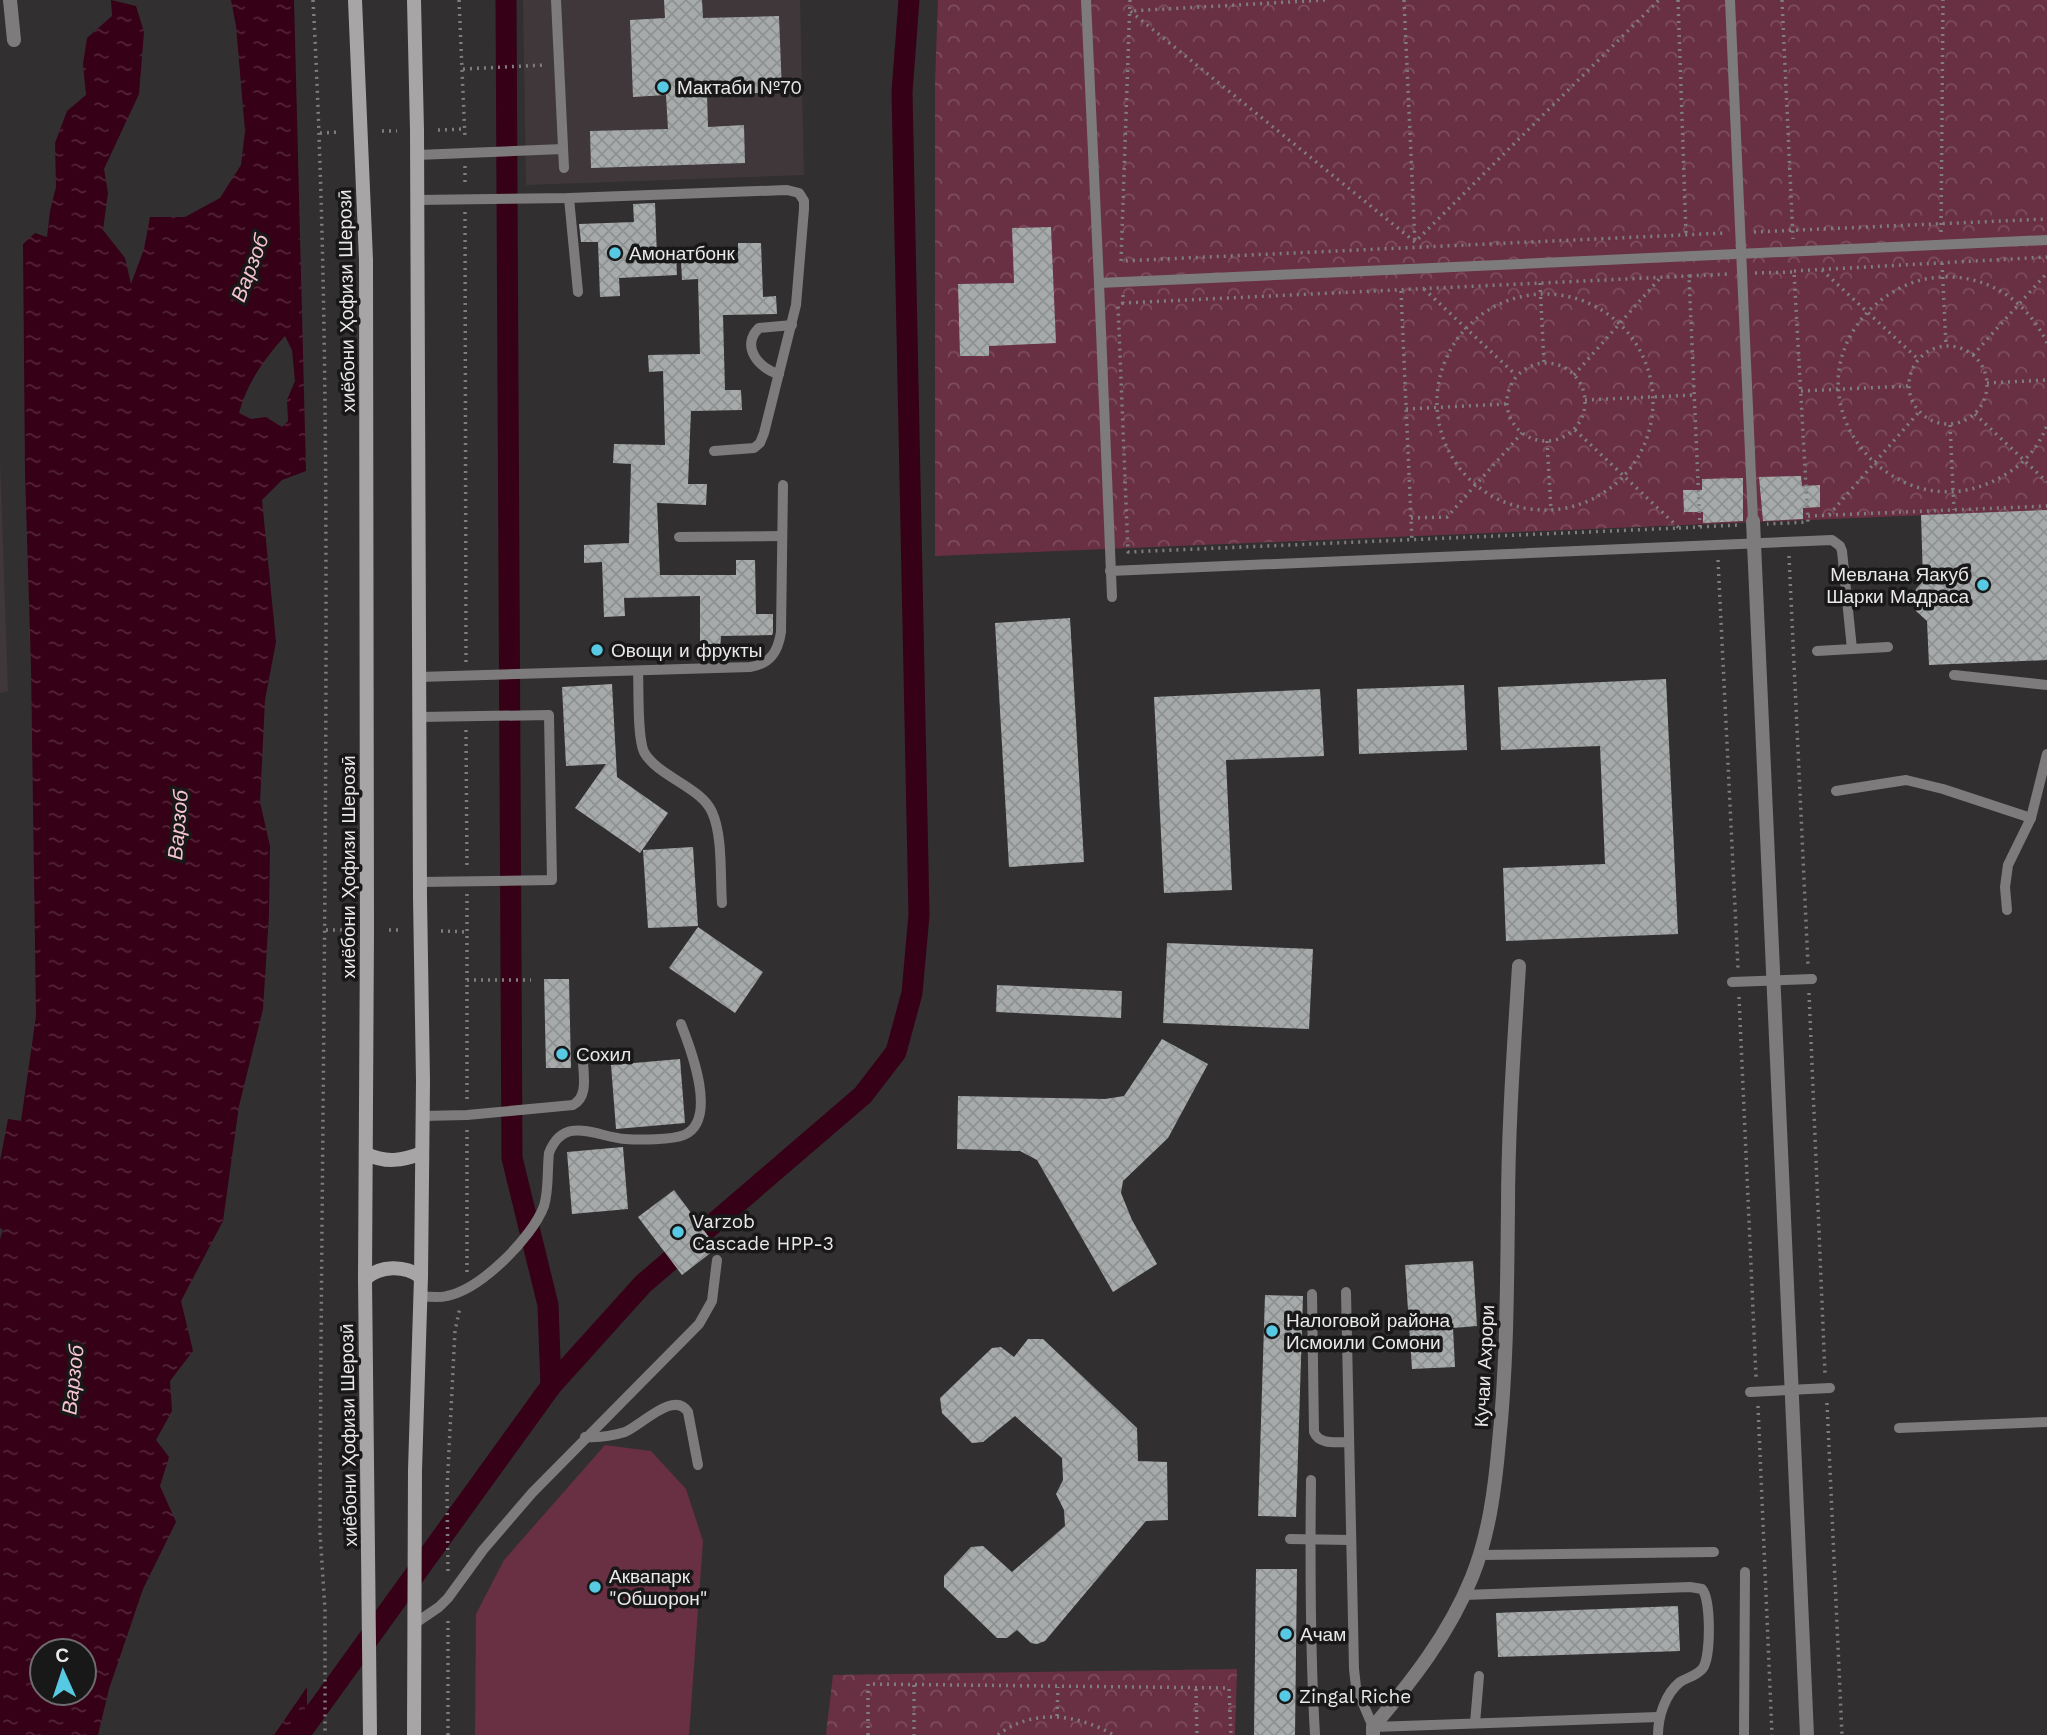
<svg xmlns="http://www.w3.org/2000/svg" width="2047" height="1735" font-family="'Work Sans',sans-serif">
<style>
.built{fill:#40373a}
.grass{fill:#683042}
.park{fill:url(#park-crowns)}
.water{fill:url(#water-ripples);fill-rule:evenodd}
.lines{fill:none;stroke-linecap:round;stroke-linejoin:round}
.canal{stroke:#360016;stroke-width:21}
.building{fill:url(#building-cross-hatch)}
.path{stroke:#7f7d7e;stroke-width:3.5;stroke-dasharray:2 5;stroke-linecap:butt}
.lane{stroke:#7d7b7b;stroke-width:10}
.street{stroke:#7d7b7b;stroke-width:14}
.secondary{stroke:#a8a5a6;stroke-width:14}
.poi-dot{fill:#57c9e2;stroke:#191818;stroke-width:2.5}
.labels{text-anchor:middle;stroke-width:7;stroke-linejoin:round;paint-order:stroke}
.poi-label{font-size:19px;fill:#eae8e9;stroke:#191818;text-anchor:start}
.street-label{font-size:19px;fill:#eae8e9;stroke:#191818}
.water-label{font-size:21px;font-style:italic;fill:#f5c4d1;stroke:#191818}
</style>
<defs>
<pattern id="park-crowns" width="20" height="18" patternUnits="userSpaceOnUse" patternTransform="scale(1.75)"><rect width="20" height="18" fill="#683042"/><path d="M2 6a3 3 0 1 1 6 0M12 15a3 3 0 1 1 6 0" fill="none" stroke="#7e4e5d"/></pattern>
<pattern id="water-ripples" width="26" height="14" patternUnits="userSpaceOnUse" patternTransform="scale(1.75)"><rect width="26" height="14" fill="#360016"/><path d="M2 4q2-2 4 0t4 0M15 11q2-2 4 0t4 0" fill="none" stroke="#532538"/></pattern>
<pattern id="building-cross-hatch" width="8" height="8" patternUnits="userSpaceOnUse" patternTransform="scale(1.75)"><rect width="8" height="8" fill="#a6aaab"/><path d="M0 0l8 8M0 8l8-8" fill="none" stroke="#8e9192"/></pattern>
</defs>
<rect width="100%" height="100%" fill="#322f30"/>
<g class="built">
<polygon points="523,0 800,0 804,175 526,185"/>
<polygon points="0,460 8,691 0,693"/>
</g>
<polygon class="grass" points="605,1445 651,1451 686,1489 703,1541 689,1735 475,1735 476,1614 504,1560"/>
<g class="park">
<polygon points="938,0 2047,0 2047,510 935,556 935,83"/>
<polygon points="1237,1669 1235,1735 826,1735 833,1675"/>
</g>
<g class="water">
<path d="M111,0L136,6L144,32L139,94L104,169L108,193L103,230L125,258L131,284L144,249L150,217H185L220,198L241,165L245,131L236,26L231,0H294L306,471L282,480L262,500L276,642L265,700L260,802L270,846L269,914L263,1009L239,1106L223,1221L181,1301L193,1351L170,1381L172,1411L156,1440L169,1457L160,1486L176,1522L143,1589L109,1689L98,1735H0V1239L3,1230L0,1228V1161L8,1119L21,1121L36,1016L31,666L25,472L23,244L35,233L47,237L50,211L56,187L55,143L67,111L86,95L83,64L87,38L112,16ZM285,336L292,350L295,381L287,400L288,421L282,427L266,417L251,419L239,413C247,383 264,359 285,336ZM84,1651V1693H42V1651Z"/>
<polygon points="307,1687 307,1735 274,1735"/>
</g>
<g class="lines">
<g class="canal">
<polyline points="506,0 512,1158 548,1305 551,1386"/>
<polyline points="299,1735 551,1386 643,1284 863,1095 896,1052 912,993 919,915 902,92 909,0"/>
</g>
</g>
<g class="building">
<polygon points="664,0 702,0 703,18 779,16 782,92 707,95 708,127 744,125 745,163 591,168 590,131 668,129 666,95 633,97 630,20 665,18"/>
<polygon points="655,203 657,257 676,256 677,275 619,278 620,296 600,297 598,242 581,242 579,224 634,222 633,204"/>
<polygon points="1051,227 1056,343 989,346 989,356 960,356 958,284 1014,283 1012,228"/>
<polygon points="738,243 761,243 763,297 776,296 777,314 723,315 725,390 741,390 742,410 691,411 688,484 707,484 706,505 657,503 660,575 736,575 736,560 755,560 756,614 773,614 773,633 772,635 721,636 720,649 700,649 700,596 624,598 625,616 604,617 602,562 584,563 584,545 629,543 631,464 613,463 614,444 665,445 663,371 649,372 648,355 700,354 698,279 682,280 681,261 738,259"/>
<polygon points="1801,476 1802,486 1820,485 1820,507 1803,508 1803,519 1763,521 1759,477"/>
<polygon points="1743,478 1743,521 1703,523 1703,512 1684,512 1683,490 1702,490 1702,479"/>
<polygon points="2047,510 2047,660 1929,665 1927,621 1916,611 1912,600 1916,589 1923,581 1921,515"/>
<polygon points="1070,618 1084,862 1009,867 995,623"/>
<polygon points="1666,679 1678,934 1506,941 1503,868 1605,864 1600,746 1501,750 1498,687"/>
<polygon points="612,684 617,777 668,813 640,853 575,808 606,764 566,766 562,687"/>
<polygon points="1464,685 1467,750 1359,754 1357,689"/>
<polygon points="1320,689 1324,756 1226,760 1232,890 1164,893 1154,697"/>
<polygon points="693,847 698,926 648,928 643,850"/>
<polygon points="698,927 763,972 735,1013 669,968"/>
<polygon points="1167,943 1313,949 1309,1029 1163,1023"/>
<polygon points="544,979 569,979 571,1068 546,1068"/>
<polygon points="997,985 1122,991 1121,1018 996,1012"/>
<polygon points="1162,1039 1208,1064 1168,1138 1123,1181 1121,1193 1132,1220 1157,1264 1113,1292 1037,1160 1020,1151 957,1149 958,1096 1105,1099 1124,1096"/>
<polygon points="680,1059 685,1123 616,1129 611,1065"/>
<polygon points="623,1147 628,1209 572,1214 567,1152"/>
<polygon points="674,1190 717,1248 682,1275 638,1217"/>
<polygon points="1473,1261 1477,1326 1453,1328 1455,1367 1412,1369 1405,1265"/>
<polygon points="1265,1295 1303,1296 1296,1517 1258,1516"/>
<polygon points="1028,1339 1043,1339 1137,1428 1138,1461 1167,1462 1168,1520 1146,1521 1045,1641 1037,1644 1031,1643 1017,1630 1007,1638 997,1638 944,1587 944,1576 971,1547 983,1546 1012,1572 1065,1526 1064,1510 1056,1494 1063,1480 1062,1458 1015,1416 983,1442 972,1443 942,1413 940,1398 992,1348 1001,1347 1014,1357"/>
<polygon points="1256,1569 1297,1569 1295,1735 1254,1735"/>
<polygon points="1678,1606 1680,1651 1498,1657 1496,1613"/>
</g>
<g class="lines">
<g class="path">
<path d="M313,0C324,205 326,411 326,616C326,922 321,1228 320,1533L325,1609V1735"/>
<polyline points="459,0 465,138"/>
<polyline points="1130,0 1121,261 1725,233"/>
<polyline points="1325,0 1130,11 1415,242 1659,0"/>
<polyline points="1404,0 1415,243"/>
<polyline points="1678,0 1686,234"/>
<polyline points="1782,0 1793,239"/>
<polyline points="463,69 545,65"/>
<polyline points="438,130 464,129"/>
<polyline points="382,131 397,131"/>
<polyline points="320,133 340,132"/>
<polyline points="465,166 465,187"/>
<polyline points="465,212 466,663"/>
<polyline points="1754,232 2047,219"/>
<polyline points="1941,232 1943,0"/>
<polyline points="1942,263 1946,345"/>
<polyline points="1822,270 1918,359"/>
<polyline points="1794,271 2047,257"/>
<polyline points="1755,273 1794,272 1808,522 1767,524"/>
<polyline points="1540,283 1544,363"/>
<polyline points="1424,289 1516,375"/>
<polyline points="1401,291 1412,542"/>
<circle cx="1545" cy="402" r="108"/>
<polyline points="1123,295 1123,303 1689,276 1688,270"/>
<polyline points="1123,303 1118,305 1128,552 1679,528 1574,429"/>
<path d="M2047,343C2029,305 1995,279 1952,277C1918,275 1886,291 1864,316C1786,408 1900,537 2003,476C2023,465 2039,447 2047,425"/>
<circle cx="1948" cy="385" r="39"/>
<polyline points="1973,355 2047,273"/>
<circle cx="1546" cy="402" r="39"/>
<polyline points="1574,375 1661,277"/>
<polyline points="1987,383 2047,380"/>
<polyline points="1801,391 1908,386"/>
<polyline points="1585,400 1694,395"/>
<polyline points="1406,409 1506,404"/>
<polyline points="1975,414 2047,482"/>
<polyline points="1950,425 1954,510"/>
<polyline points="1547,441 1551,510"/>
<polyline points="1829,515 1919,412"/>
<polyline points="1808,516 2047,506"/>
<polyline points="1411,518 1447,517 1522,433"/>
<polyline points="1700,527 1689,276 1729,274"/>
<polyline points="1679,528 1738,525"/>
<polyline points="1789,556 1808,965"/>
<polyline points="1718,560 1738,968"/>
<polyline points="466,730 467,869"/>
<polyline points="467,894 467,1100"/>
<polyline points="326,930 346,930"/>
<polyline points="389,930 400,930"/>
<polyline points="441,931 467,932"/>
<polyline points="467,980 531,980"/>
<polyline points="1809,993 1825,1374"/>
<polyline points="1739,997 1756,1377"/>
<polyline points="467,1272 467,1129"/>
<polyline points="1827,1403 1842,1735"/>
<polyline points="1758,1406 1772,1735"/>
<polyline points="448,1571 447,1489 455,1331 460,1307"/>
<polyline points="914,1685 914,1735"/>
<polyline points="1196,1689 1197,1735"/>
<polyline points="1057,1716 1058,1687"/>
<polyline points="448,1735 448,1617"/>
<polyline points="868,1735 868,1684 1229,1688 1231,1735"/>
<path d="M998,1735C1033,1708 1077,1714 1114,1735"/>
</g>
<g class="lane">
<polyline points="556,0 564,168"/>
<polyline points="1086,0 1099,283 2047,240"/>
<polyline points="1730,0 1753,521"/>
<polyline points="417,155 563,149"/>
<polyline points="569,198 578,292"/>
<polyline points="417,200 569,198 787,190 799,193 804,201 804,209 796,305 764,433 760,443 754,448 714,451"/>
<polyline points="1099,283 1112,597"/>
<path d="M779,374C759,369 740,346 759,328L792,325"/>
<polyline points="679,537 782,536"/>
<polyline points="1110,571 1832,540 1840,546 1842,551 1852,649 1817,651"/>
<polyline points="1852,649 1888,647"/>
<path d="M638,671C639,690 637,737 644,752C657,776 701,787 712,812C723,836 720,877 722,903"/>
<polyline points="1954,675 2047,685"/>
<path d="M419,677L750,667C770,664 778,652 781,632L783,485"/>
<polyline points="420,717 549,715 552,880 420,882"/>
<polyline points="1836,791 1906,780 1943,789 2031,818"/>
<polyline points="2007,910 2005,887 2008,865 2031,818 2047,754"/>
<polyline points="1732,982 1812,979"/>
<path d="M422,1116L467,1115L573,1105C589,1096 583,1075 583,1059"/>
<polyline points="1346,1292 1354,1669 1356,1687 1373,1727 1658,1717"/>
<path d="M1312,1294L1314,1432C1319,1445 1336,1442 1349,1442"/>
<path d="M420,1296C429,1297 439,1298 447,1296C481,1289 532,1238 544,1206C549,1190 547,1170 549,1153C564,1114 597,1137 625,1139C639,1140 672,1140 684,1135C719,1120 690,1047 681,1024"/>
<polyline points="1750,1392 1830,1388"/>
<polyline points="1899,1428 2047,1422"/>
<path d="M585,1437C599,1438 612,1436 625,1432C642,1425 674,1390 688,1412L698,1465"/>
<path d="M1311,1480C1310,1565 1310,1650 1315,1735"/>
<polyline points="1290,1539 1350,1540"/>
<polyline points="1480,1555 1714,1552"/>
<path d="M1464,1595L1690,1587L1702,1589C1711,1599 1711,1656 1703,1668C1697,1676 1688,1677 1680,1682C1665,1694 1658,1717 1658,1735"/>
<polyline points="414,1624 439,1607 448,1598 483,1550 532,1493 699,1324 712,1301 717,1260"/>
<polyline points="1475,1723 1479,1676"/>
<polyline points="1744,1735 1745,1572"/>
</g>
<g class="street">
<polyline points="10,0 14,40"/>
<polyline points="1753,521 1807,1735"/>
<path d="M1373,1735V1727C1412,1681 1449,1634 1472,1577C1489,1535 1495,1488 1499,1442C1507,1365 1507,1287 1508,1209C1508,1128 1514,1047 1519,966"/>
</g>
<g class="secondary">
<polyline points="355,0 366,260 367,930 365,1279 370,1735"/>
<polyline points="414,0 417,130 420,897 423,1081 421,1277 415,1470 414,1735"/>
<path d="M366,1154C386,1163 402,1161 422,1153"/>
<path d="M365,1279C380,1265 405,1265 421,1277"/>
</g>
</g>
<g class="poi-dot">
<circle cx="663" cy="87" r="7"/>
<circle cx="615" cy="253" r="7"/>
<circle cx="1983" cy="585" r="7"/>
<circle cx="597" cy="650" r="7"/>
<circle cx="562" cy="1054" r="7"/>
<circle cx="678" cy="1232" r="7"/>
<circle cx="1272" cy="1331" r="7"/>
<circle cx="595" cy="1587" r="7"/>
<circle cx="1286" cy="1634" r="7"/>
<circle cx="1285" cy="1696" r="7"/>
</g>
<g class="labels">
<g class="poi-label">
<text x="677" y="94">Мактаби №70</text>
<text x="629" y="260">Амонатбонк</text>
<text x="1969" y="581" text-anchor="end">Мевлана Яакуб<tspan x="1969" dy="22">Шарки Мадраса</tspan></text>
<text x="611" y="657">Овощи и фрукты</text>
<text x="576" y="1061">Сохил</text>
<text x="692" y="1228">Varzob<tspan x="692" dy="22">Cascade HPP-3</tspan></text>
<text x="1286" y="1327">Налоговой района<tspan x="1286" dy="22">Исмоили Сомони</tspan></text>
<text x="609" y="1583">Аквапарк<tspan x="609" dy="22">"Обшорон"</tspan></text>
<text x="1300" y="1641">Ачам</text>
<text x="1299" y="1703">Zingal Riche</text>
</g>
<g class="street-label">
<text transform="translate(346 301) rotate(-91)" y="7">хиёбони Ҳофизи Шерозӣ</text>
<text transform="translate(348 867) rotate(-90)" y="7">хиёбони Ҳофизи Шерозӣ</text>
<text transform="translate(1484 1366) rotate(-87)" y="7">Кучаи Ахрори</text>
<text transform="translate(348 1435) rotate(-91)" y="7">хиёбони Ҳофизи Шерозӣ</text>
</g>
<g class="water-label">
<text transform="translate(250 268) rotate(-69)" y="7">Варзоб</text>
<text transform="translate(178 825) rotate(-85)" y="7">Варзоб</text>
<text transform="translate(73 1380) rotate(-84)" y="7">Варзоб</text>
</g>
</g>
<g transform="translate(63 1672) rotate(357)"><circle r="33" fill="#191818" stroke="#6d6b6c" stroke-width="2"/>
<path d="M0-5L12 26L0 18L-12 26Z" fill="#57c9e2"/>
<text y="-10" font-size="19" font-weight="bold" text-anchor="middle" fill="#eae8e9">С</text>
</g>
</svg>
